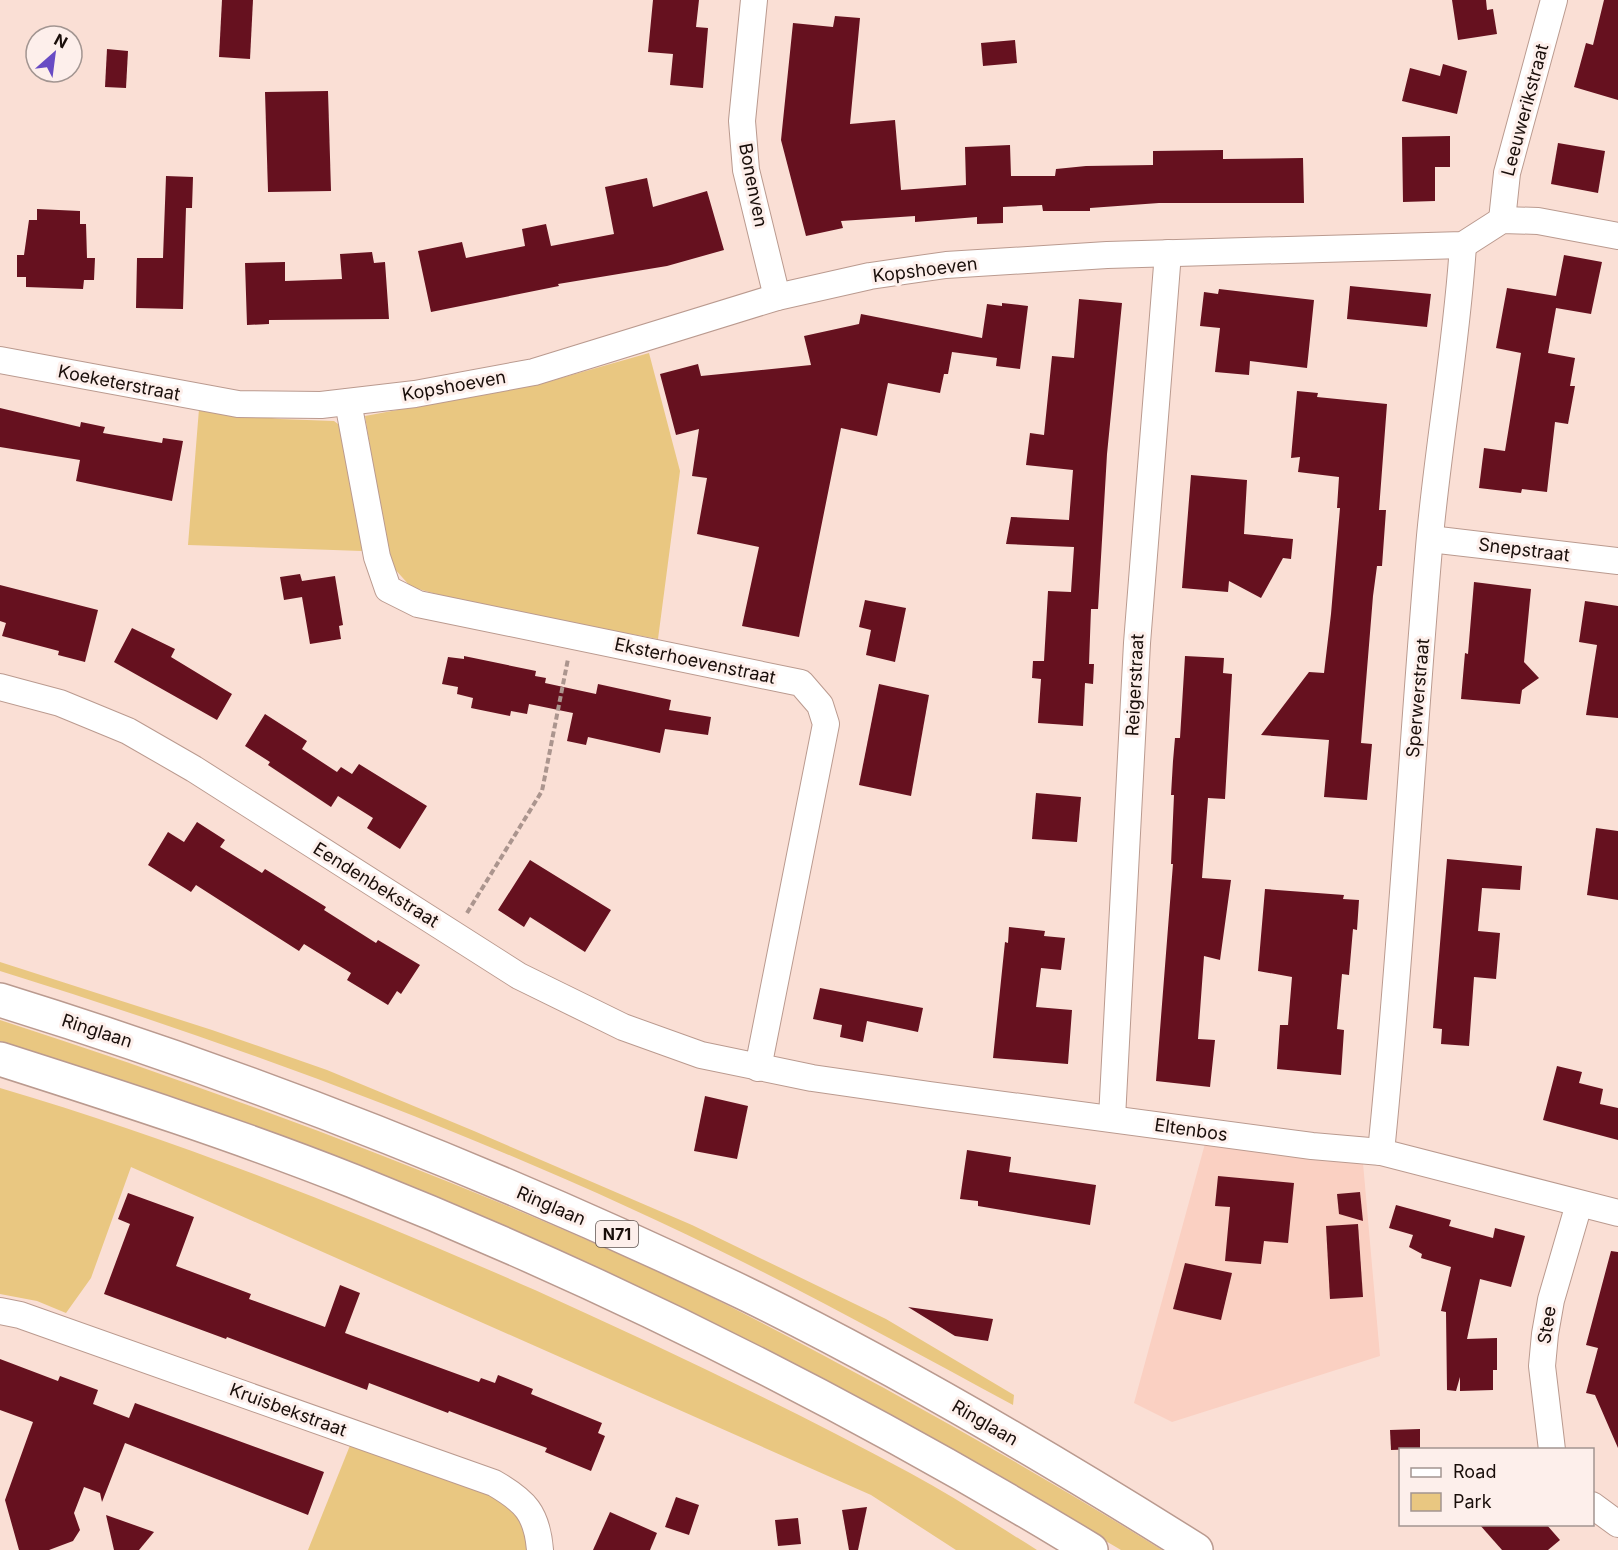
<svg xmlns="http://www.w3.org/2000/svg" width="1618" height="1550" font-family="Inter,sans-serif">
<style>
.built{fill:#fad0c2}
.green{fill:#e9c781}
.building{fill:#66111f}
.lines{fill:none;stroke-linecap:round;stroke-linejoin:round}
.minor-casing{stroke:#ba9a8f;stroke-width:28}
.trunk-casing{stroke:#ba9a8f;stroke-width:36}
.path{stroke:#ab958e;stroke-width:4;stroke-dasharray:6 3;stroke-linecap:butt}
.minor{stroke:#fff;stroke-width:26}
.trunk{stroke:#fff;stroke-width:33}
.labels{text-anchor:middle;stroke-width:6;stroke-linejoin:round;paint-order:stroke}
.shield{fill:#fdefeb;stroke:#5d524e;stroke-width:1.5}
.shield-label{font-size:16px;font-weight:bold;fill:#190e0a}
.street-label{font-size:18px;fill:#190e0a;stroke:#fdefeb}
</style>
<rect width="100%" height="100%" fill="#fadfd5"/>
<polygon class="built" points="1206,1140 1363,1163 1380,1356 1172,1422 1134,1403"/>
<g class="green">
<polygon points="649,353 680,471 658,639 480,606 411,587 392,566 386,546 365,416 547,382"/>
<polygon points="199,409 280,419 334,421 346,430 362,551 188,545"/>
<path d="M0,962L212,1030L327,1070L474,1131L692,1225L886,1319L1014,1395L1013,1405C924,1357 835,1308 743,1262C505,1144 254,1050 0,971Z"/>
<path d="M0,1020C213,1089 421,1166 626,1257C714,1296 799,1342 884,1388C978,1440 1071,1493 1162,1550H1121L977,1465L164,1095L0,1041Z"/>
<path d="M0,1088C183,1142 360,1213 535,1290C661,1347 788,1407 910,1473C953,1496 995,1524 1037,1550H956L871,1495L131,1167L91,1278L66,1313L37,1301L0,1294Z"/>
<polygon points="351,1443 500,1497 522,1521 527,1550 308,1550"/>
</g>
<g class="building">
<polygon points="222,0 253,0 250,59 219,57"/>
<polygon points="653,0 699,0 696,27 708,28 703,88 670,85 673,54 648,52"/>
<polygon points="1452,0 1486,0 1487,10 1493,9 1497,34 1458,40"/>
<polygon points="1604,0 1618,0 1618,100 1574,87 1586,43 1593,45"/>
<polygon points="835,16 860,18 850,124 895,120 901,190 966,185 965,147 1010,145 1011,176 1055,176 1056,169 1086,166 1153,165 1153,151 1223,150 1223,159 1303,158 1304,203 1159,203 1090,208 1090,211 1043,211 1042,205 1003,207 1003,223 977,224 977,217 915,222 915,216 841,221 843,228 806,236 781,140 793,23 833,27"/>
<polygon points="1015,40 1017,63 983,66 981,43"/>
<polygon points="107,49 128,51 126,88 105,87"/>
<polygon points="1443,64 1467,71 1457,114 1402,101 1410,68 1440,76"/>
<polygon points="328,91 331,191 268,192 265,92"/>
<polygon points="1450,136 1450,167 1435,167 1435,201 1403,202 1402,137"/>
<polygon points="1558,143 1605,151 1598,193 1551,184"/>
<polygon points="166,176 193,177 192,208 186,208 183,309 136,308 137,258 163,258"/>
<polygon points="647,178 653,207 707,191 724,250 667,266 558,284 559,286 431,312 418,251 462,242 466,258 525,246 522,229 546,224 551,246 614,234 605,187"/>
<polygon points="37,209 80,211 80,224 86,224 87,258 95,258 94,280 84,280 83,289 26,287 26,277 17,277 17,255 24,255 29,220 37,220"/>
<polygon points="372,252 374,263 385,262 389,319 269,320 269,324 247,325 245,263 285,262 285,281 342,279 340,254"/>
<polygon points="1564,255 1602,262 1591,314 1556,308 1548,353 1575,358 1570,386 1575,386 1568,424 1555,422 1547,492 1522,489 1521,493 1479,488 1484,448 1505,451 1521,353 1496,348 1507,288 1556,296"/>
<polygon points="1350,286 1431,294 1427,327 1347,319"/>
<polygon points="1219,289 1314,300 1307,368 1250,361 1249,375 1215,372 1220,328 1200,326 1204,292 1218,294"/>
<polygon points="1079,299 1122,303 1107,454 1098,609 1091,609 1089,664 1094,664 1093,684 1085,683 1083,726 1038,723 1041,679 1032,678 1033,661 1044,661 1048,591 1071,592 1074,547 1006,544 1011,517 1069,520 1073,470 1026,465 1030,433 1044,435 1052,356 1074,358"/>
<polygon points="1002,303 1028,306 1020,369 996,366 997,358 952,352 948,374 944,374 940,393 888,383 877,436 841,428 799,637 742,626 759,547 697,534 707,478 692,476 699,429 676,435 660,374 698,364 701,376 811,365 804,336 859,324 861,314 982,338 987,304 1002,306"/>
<polygon points="1297,391 1318,393 1317,397 1387,404 1379,510 1386,510 1382,566 1377,566 1373,596 1361,743 1372,744 1367,800 1324,797 1329,740 1261,735 1309,672 1324,673 1331,614 1340,508 1337,508 1339,477 1298,472 1300,457 1291,458"/>
<polygon points="0,408 80,427 81,422 105,427 103,433 162,443 163,438 183,441 172,501 76,481 80,460 0,447"/>
<polygon points="1191,475 1247,480 1244,534 1293,539 1291,559 1283,558 1261,598 1229,581 1228,592 1182,588"/>
<polygon points="300,574 302,581 335,576 343,625 339,626 341,639 310,644 302,597 284,600 280,577"/>
<polygon points="1474,582 1531,589 1524,662 1539,678 1522,690 1520,704 1461,699 1465,653 1468,654"/>
<polygon points="0,585 98,610 85,662 58,655 59,651 2,636 6,623 0,621"/>
<polygon points="865,600 906,608 895,662 866,655 871,630 859,627"/>
<polygon points="1585,601 1618,606 1618,718 1586,715 1597,645 1579,642"/>
<polygon points="132,628 175,649 171,657 232,694 217,720 114,662"/>
<polygon points="464,656 536,671 535,676 546,678 545,683 596,694 598,684 671,700 669,710 711,717 708,735 665,729 660,753 588,737 586,745 567,741 573,713 529,704 527,714 511,711 510,716 471,708 473,698 457,694 458,687 442,684 448,657 464,659"/>
<polygon points="1185,656 1224,658 1223,673 1232,674 1225,799 1208,798 1202,878 1231,880 1220,960 1204,956 1198,1039 1215,1040 1210,1087 1156,1081 1173,864 1171,864 1174,795 1171,795 1173,761 1175,738 1180,738"/>
<polygon points="879,684 929,695 911,796 859,785"/>
<polygon points="265,714 307,741 302,749 337,772 341,767 352,774 359,764 427,806 400,849 367,828 373,818 338,796 331,807 268,765 270,762 245,746"/>
<polygon points="1036,793 1081,797 1077,842 1032,839"/>
<polygon points="197,822 225,840 220,847 262,873 265,869 326,907 324,910 376,943 378,940 420,965 401,994 397,991 388,1005 347,980 351,973 304,944 299,951 196,885 191,892 148,865 168,832 184,842"/>
<polygon points="1596,828 1618,831 1618,900 1587,895"/>
<polygon points="1447,859 1522,866 1520,890 1482,888 1478,931 1500,933 1496,979 1474,977 1469,1046 1441,1044 1442,1029 1433,1028"/>
<polygon points="530,860 611,910 585,952 530,917 524,927 498,910"/>
<polygon points="1265,889 1344,895 1343,899 1359,900 1357,930 1353,929 1349,975 1342,974 1337,1029 1344,1030 1341,1075 1277,1069 1280,1025 1288,1025 1292,977 1258,971"/>
<polygon points="1009,927 1045,931 1044,936 1065,938 1061,970 1041,968 1036,1007 1072,1010 1068,1064 993,1058 1005,942 1008,943"/>
<polygon points="820,988 923,1008 918,1032 867,1021 863,1042 840,1037 842,1025 813,1019"/>
<polygon points="1557,1066 1582,1072 1579,1083 1603,1089 1600,1104 1618,1108 1618,1140 1543,1120"/>
<polygon points="705,1096 748,1106 737,1159 694,1151"/>
<polygon points="967,1150 1011,1157 1009,1172 1096,1185 1090,1225 978,1206 978,1201 960,1199"/>
<polygon points="1218,1176 1294,1183 1288,1243 1264,1241 1261,1264 1225,1261 1230,1207 1215,1206"/>
<polygon points="1360,1192 1363,1221 1339,1214 1337,1194"/>
<polygon points="128,1193 194,1217 176,1266 251,1294 249,1299 325,1327 340,1285 360,1293 345,1333 479,1382 481,1378 495,1383 498,1375 533,1389 531,1394 602,1423 598,1433 605,1436 591,1471 545,1452 547,1448 449,1411 448,1413 369,1383 367,1390 227,1337 226,1339 104,1294 130,1224 118,1219"/>
<polygon points="1396,1205 1451,1220 1449,1226 1493,1238 1495,1228 1525,1236 1511,1287 1480,1279 1467,1339 1497,1338 1497,1370 1493,1370 1493,1390 1460,1391 1460,1377 1456,1391 1447,1390 1446,1312 1441,1311 1451,1267 1421,1258 1422,1254 1409,1247 1413,1235 1389,1228"/>
<polygon points="1358,1224 1363,1297 1330,1299 1326,1226"/>
<polygon points="1611,1251 1618,1252 1618,1448 1595,1395 1586,1393 1598,1348 1586,1345"/>
<polygon points="1185,1263 1232,1273 1221,1320 1173,1309"/>
<polygon points="908,1307 993,1319 988,1341 955,1336"/>
<polygon points="0,1359 58,1381 60,1376 98,1390 93,1404 129,1418 135,1403 324,1472 308,1515 125,1443 102,1502 100,1493 84,1487 74,1513 80,1530 73,1541 49,1550 19,1550 5,1500 33,1422 0,1410"/>
<polygon points="1420,1429 1420,1449 1391,1450 1390,1430"/>
<polygon points="676,1497 699,1505 689,1535 665,1527"/>
<polygon points="867,1507 858,1550 849,1550 842,1510"/>
<polygon points="610,1512 657,1533 650,1550 593,1550"/>
<polygon points="106,1515 154,1532 139,1550 114,1550"/>
<polygon points="798,1518 801,1544 778,1546 775,1520"/>
<polygon points="1479,1524 1546,1524 1560,1540 1548,1550 1502,1550"/>
</g>
<g class="lines">
<g class="minor-casing">
<g id="minor">
<polyline points="754,0 742,121 746,170 777,297"/>
<polyline points="1502,220 1507,173 1554,0"/>
<polyline points="0,360 238,404 321,405 415,394 534,372 777,297 870,276 946,265 1107,255 1463,245 1502,220 1538,221 1618,236"/>
<polyline points="348,402 377,557 388,589 418,604 801,683 820,705 826,724 758,1068"/>
<polyline points="1430,539 1618,561"/>
<polyline points="0,687 60,703 128,731 194,769 519,976 623,1027 701,1055 812,1078 930,1095 1312,1146 1381,1152 1618,1213"/>
<polyline points="1112,1118 1137,643 1168,253"/>
<path d="M1381,1152C1402,947 1412,741 1430,536C1439,439 1457,342 1463,245"/>
<path d="M0,1311L20,1315L494,1483C525,1501 537,1513 540,1550"/>
<polyline points="1552,1450 1542,1366 1545,1334 1551,1300 1579,1204"/>
<polyline points="1592,1505 1618,1524"/>
</g>
</g>
<g class="trunk-casing">
<g id="trunk">
<path d="M0,1000C255,1079 505,1178 746,1294C901,1370 1050,1458 1196,1550"/>
<path d="M0,1059C119,1097 237,1135 353,1181C609,1283 856,1407 1091,1550"/>
</g>
</g>
<polyline class="path" points="467,913 542,791 568,659"/>
<use href="#minor" class="minor"/>
<use href="#trunk" class="trunk"/>
</g>
<g class="labels">
<rect class="shield" x="596" y="1221" width="42" height="26" rx="4.5"/>
<g class="shield-label">
<text x="617" y="1240">N71</text>
</g>
<g class="street-label">
<text transform="translate(1525 110) rotate(-75)" y="6">Leeuwerikstraat</text>
<text transform="translate(753 185) rotate(79)" y="6">Bonenven</text>
<text transform="translate(925 270) rotate(-7)" y="6">Kopshoeven</text>
<text transform="translate(119 383) rotate(11)" y="6">Koeketerstraat</text>
<text transform="translate(454 386) rotate(-10)" y="6">Kopshoeven</text>
<text transform="translate(1524 550) rotate(7)" y="6">Snepstraat</text>
<text transform="translate(695 661) rotate(12)" y="6">Eksterhoevenstraat</text>
<text transform="translate(1135 685) rotate(-87)" y="6">Reigerstraat</text>
<text transform="translate(1418 698) rotate(-85)" y="6">Sperwerstraat</text>
<text transform="translate(376 885) rotate(32)" y="6">Eendenbekstraat</text>
<text transform="translate(97 1031) rotate(18)" y="6">Ringlaan</text>
<text transform="translate(1191 1130) rotate(8)" y="6">Eltenbos</text>
<text transform="translate(551 1206) rotate(23)" y="6">Ringlaan</text>
<text transform="translate(1547 1325) rotate(-81)" y="6">Stee</text>
<text transform="translate(288 1410) rotate(20)" y="6">Kruisbekstraat</text>
<text transform="translate(985 1423) rotate(30)" y="6">Ringlaan</text>
</g>
</g>
<rect x="1399" y="1448" width="195" height="78" fill="#fdefeb" stroke="#a29591" stroke-width="1.5"/>
<rect x="1411" y="1468" width="30" height="9" fill="#ffffff" stroke="#a29591" stroke-width="1.5"/>
<text x="1453" y="1478" font-size="18" fill="#190e0a">Road</text>
<rect x="1411" y="1493" width="30" height="18" fill="#e9c781" stroke="#a29591" stroke-width="1.5"/>
<text x="1453" y="1508" font-size="18" fill="#190e0a">Park</text>
<g transform="translate(54 54) rotate(28)"><circle r="28" fill="#fdefeb" stroke="#a29591" stroke-width="1.5"/>
<path d="M0-4.5L10 22L0 15L-10 22Z" fill="#684bc4"/>
<text y="-9" font-size="16" font-weight="bold" text-anchor="middle" fill="#190e0a">N</text>
</g>
</svg>
